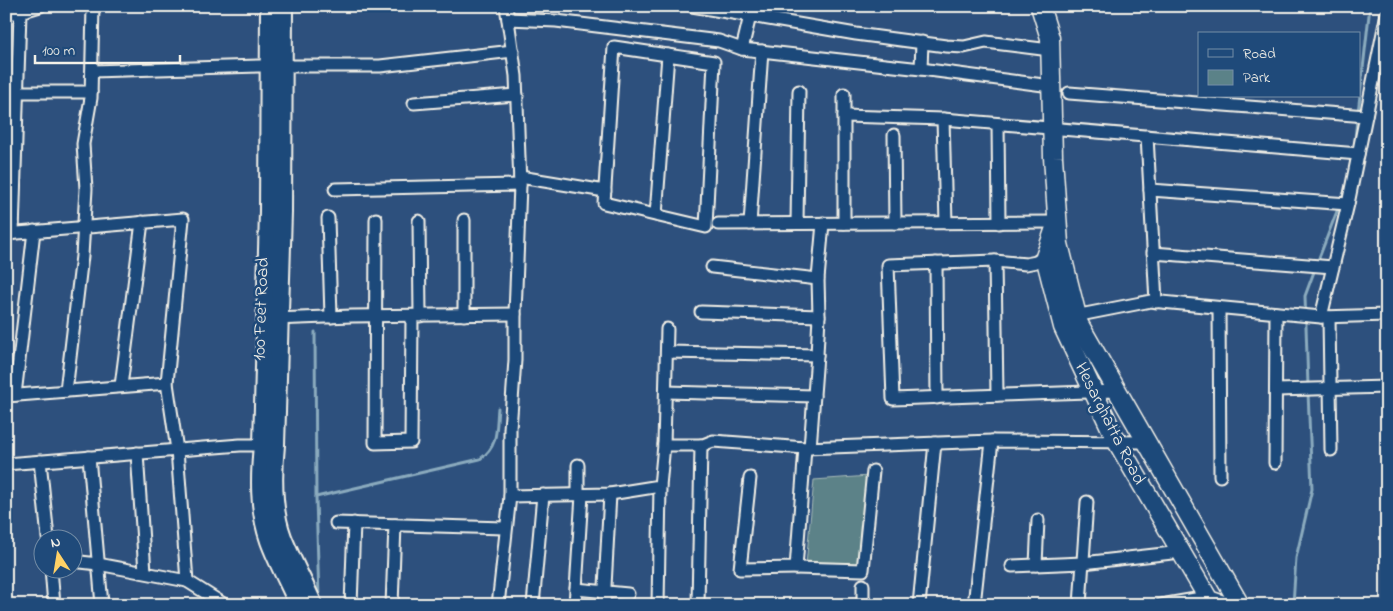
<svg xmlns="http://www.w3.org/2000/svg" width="1393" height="611" font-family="'Indie Flower',sans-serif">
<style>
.green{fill:#5b8288;stroke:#a8bab8}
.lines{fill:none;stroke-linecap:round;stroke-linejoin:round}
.stream{stroke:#8babbe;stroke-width:3}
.minor-casing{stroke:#f4f1e8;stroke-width:15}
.secondary-casing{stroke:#f4f1e8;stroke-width:20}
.primary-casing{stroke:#f4f1e8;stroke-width:21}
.minor{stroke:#1f4a7a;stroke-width:11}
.secondary{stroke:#1f4a7a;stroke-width:16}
.primary{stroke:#1f4a7a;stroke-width:18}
.labels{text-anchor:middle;stroke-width:5;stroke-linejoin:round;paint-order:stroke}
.street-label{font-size:18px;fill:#f4f1e8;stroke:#1f4a7a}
</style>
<rect width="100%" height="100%" fill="#2d507d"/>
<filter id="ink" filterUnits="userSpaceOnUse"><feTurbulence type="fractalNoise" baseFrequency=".02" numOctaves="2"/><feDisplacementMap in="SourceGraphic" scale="10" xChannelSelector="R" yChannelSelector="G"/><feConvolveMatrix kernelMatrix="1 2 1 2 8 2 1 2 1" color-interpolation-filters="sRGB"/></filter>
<g filter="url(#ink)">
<polygon class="green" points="869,476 860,564 806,565 814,480"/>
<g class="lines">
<g class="stream">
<polyline points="1358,113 1370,6"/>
<polyline points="1354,150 1357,119"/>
<polyline points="1341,200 1346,188"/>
<polyline points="1317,263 1339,206"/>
<polyline points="315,332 316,497 319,599"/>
<polyline points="1308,386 1305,296 1315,269"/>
<path d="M316,497L480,459C499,447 496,428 498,408"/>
<polyline points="1293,605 1296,558 1312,489 1308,392"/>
</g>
<g class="minor-casing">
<g id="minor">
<polyline points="692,6 856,34 946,46 964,47 986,42 1050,50"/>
<polyline points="6,13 20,12 40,6"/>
<polyline points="508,19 556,21 719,41 742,49 921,69 1051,86"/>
<polygon points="614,47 714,62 706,227 604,203"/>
<polyline points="742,49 750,16"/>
<polyline points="921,69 922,42"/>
<polyline points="92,71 259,66 380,66 513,51"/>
<polyline points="6,92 91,92"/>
<polyline points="1069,93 1366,116"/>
<polyline points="414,103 517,95"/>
<polyline points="844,116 943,119 1358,154"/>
<polyline points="943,119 946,223"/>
<polyline points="998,124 999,223"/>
<polyline points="894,135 895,223"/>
<polyline points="1147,136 1156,302"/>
<polyline points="520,177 605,191"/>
<polyline points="335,189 520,185"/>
<polyline points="1150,190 1348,204"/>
<polyline points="656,215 668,55"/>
<polyline points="328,218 331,317"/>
<polyline points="376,219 375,443 411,442 412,316"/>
<polyline points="419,221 420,316"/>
<polyline points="797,223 799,91"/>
<polyline points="844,223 844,94"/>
<polyline points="718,224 1057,222"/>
<polyline points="750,224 762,51"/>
<polyline points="13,233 20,12"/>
<polyline points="6,234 183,219 167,383 177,450 187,581 98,564 72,561"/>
<polyline points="1049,253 1036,262 1026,264 995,261 888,265 893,399 1116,391"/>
<polyline points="1153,253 1333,267"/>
<polyline points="995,261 997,395"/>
<polyline points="936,263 937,398"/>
<polyline points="712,267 818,279"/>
<polyline points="1219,308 1220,476"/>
<polyline points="701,312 819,316"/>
<polyline points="464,315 464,220"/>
<polyline points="1080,315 1151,301 1321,317 1387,315"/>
<polyline points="1321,317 1348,204 1387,13"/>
<polyline points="1329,317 1331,450"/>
<polyline points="274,319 352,316 515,314"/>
<polyline points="667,352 817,355"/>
<polyline points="121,386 142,222"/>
<polyline points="1276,390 1387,387"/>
<polyline points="66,391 82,256 86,189 83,144 91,98 93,6"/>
<polyline points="666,392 814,396"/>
<polyline points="15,395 34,231"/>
<polyline points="6,396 167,383"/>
<polyline points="664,445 667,329"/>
<polyline points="810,448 817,355 819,316 818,279 823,223"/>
<polyline points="137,453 145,572"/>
<polyline points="89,457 102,605"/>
<polyline points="40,461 48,538"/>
<polyline points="1275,463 1276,313"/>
<polyline points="6,464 240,445 269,445"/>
<polyline points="750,478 740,569 796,568 805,448"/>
<polyline points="578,495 578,465"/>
<polyline points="510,496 610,494 660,486 664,445 703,445 713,441 805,448 992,441 1145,442"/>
<polyline points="336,523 504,528"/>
<polyline points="1036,565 1038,520"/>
<polyline points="1012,566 1083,563 1181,552"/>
<polyline points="51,568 54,605"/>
<polyline points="796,568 863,570 873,471"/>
<polyline points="187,581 225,605"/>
<polyline points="576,589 628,594"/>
<polyline points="351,605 354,523"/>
<polyline points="392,605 395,525"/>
<polyline points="498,605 510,496 510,429 515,360 515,314 520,185 516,76 506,6"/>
<polyline points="533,605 543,495"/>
<polyline points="575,605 582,495"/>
<polyline points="604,605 610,494"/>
<polyline points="658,605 660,486"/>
<polyline points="698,605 701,445"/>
<polyline points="863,605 863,585"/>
<polyline points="919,605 935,443"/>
<polyline points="974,605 992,441"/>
<polyline points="1080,605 1087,502"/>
<polyline points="1161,605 1207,597"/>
</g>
</g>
<g class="secondary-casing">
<g id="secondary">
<path d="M269,6L268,211L262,445C259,477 258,510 269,541C277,563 289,584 298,605"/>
<path d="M284,6L283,212L276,445C273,475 272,508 283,537C292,560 304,582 314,605"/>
</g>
</g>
<g class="primary-casing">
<g id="primary">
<polyline points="1040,6 1050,38 1053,157 1059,244 1079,324 1240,605"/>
<polyline points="1055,228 1045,257 1063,327 1117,442 1209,600 1223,605"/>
</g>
</g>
<use href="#minor" class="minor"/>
<use href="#secondary" class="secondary"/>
<use href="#primary" class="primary"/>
</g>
</g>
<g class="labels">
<g class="street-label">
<text transform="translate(260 309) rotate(-88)" y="6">100 Feet Road</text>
<text transform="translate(1111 423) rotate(63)" y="6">Hesarghatta Road</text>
</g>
</g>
<rect width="1393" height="611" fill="none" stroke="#1f4a7a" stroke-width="25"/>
<rect x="12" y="12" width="1368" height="586" fill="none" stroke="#f4f1e8" stroke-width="2" filter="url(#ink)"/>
<rect x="1198" y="32" width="162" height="65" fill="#1f4a7a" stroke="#748da6"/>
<rect x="1208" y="49" width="25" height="8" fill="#1f4a7a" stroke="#748da6"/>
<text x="1243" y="58" font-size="15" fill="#f4f1e8">Road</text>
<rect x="1208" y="70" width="25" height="15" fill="#5b8288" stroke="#748da6"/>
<text x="1243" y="82" font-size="15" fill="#f4f1e8">Park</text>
<g transform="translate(58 554) rotate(348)"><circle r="24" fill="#1f4a7a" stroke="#748da6"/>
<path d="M0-4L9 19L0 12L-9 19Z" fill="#ffd166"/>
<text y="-8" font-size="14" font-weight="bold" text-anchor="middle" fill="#f4f1e8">N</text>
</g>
<path d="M35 55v8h145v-8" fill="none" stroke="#f4f1e8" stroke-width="2.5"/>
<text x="42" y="55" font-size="15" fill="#f4f1e8" stroke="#1f4a7a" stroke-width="4" paint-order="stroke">100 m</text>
</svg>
